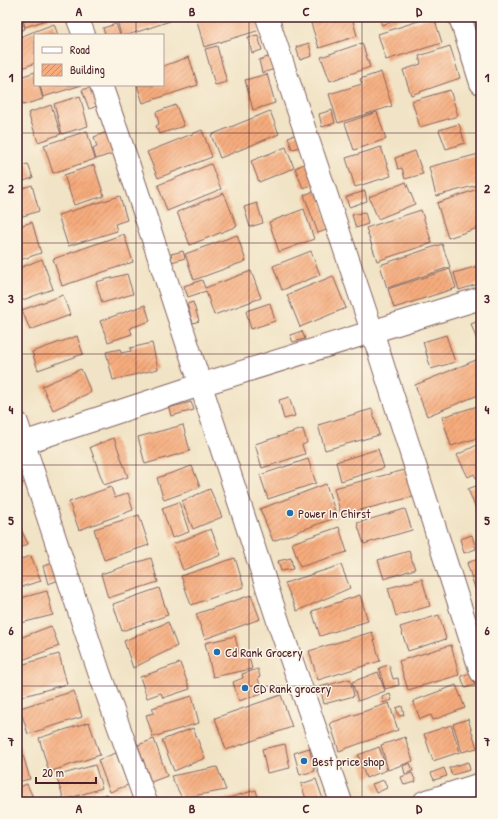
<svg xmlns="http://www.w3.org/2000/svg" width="498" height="819" font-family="'Patrick Hand',sans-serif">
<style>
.building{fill:url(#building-hatch)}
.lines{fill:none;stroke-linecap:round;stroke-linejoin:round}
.minor-casing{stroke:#846461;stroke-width:24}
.minor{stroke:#fff;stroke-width:22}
.grid{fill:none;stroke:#4a1f2b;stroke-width:1;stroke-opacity:0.55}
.poi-dot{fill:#1f6fb2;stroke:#fcf5e5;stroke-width:1.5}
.labels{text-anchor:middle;stroke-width:3;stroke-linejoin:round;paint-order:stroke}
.poi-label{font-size:13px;fill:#4a1f2b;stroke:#fcf5e5;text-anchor:start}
.neatline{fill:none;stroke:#4a1f2b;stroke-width:1.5}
.grid-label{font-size:13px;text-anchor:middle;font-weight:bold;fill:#4a1f2b}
</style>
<defs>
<pattern id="building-hatch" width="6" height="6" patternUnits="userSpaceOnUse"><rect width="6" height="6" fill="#f6ac7d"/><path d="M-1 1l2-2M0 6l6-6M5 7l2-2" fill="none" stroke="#c98b67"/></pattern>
</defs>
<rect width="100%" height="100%" fill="#fcf5e5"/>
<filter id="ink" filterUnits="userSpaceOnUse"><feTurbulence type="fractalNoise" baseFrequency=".025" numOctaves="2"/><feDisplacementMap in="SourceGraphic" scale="8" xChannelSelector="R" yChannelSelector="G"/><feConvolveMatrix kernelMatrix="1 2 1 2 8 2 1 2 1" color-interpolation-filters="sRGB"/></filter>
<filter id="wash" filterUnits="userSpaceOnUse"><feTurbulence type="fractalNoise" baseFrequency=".012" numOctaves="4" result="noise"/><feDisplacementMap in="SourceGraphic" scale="16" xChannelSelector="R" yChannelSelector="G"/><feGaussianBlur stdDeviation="0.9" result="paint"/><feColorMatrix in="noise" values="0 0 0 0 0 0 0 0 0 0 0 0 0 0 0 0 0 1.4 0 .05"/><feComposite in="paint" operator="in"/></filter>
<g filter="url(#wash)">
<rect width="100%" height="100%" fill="#f1e3c5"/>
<g id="blocks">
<g class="building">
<polygon points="17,17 55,17 25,27 22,17 17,19"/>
<polygon points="116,17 169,17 170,21 128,35 121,35"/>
<polygon points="196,17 256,17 260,30 204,47"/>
<polygon points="309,17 352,17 357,36 319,48"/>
<polygon points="379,17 407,17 382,25"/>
<polygon points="431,17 434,17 442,43 386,60 378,34"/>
<polygon points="22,19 25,29 17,31 17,20"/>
<polygon points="54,24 58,35 35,35 35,63 17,70 17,38"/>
<polygon points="116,24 120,35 105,35 103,28"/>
<polygon points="258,35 262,50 252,53 248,37"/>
<polygon points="309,43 312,56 300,60 296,47"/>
<polygon points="362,43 370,67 330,81 321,57"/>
<polygon points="217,46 227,82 215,85 205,49"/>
<polygon points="450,46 460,78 411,95 403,70 421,64 419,56"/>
<polygon points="271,56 275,69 262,73 259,60"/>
<polygon points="189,57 198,85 143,103 137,85 163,85 163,66"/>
<polygon points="35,72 35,85 39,85 43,99 23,105 17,85 17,78"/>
<polygon points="381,72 392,106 338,123 329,94 362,84 360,79"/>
<polygon points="267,74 275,103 253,110 245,80"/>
<polygon points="40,85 82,85 43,97"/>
<polygon points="94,86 100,105 89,109 82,90"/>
<polygon points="450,90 458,116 420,127 412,101"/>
<polygon points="80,96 88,126 62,134 54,104"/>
<polygon points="51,105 61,134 38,142 28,113"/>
<polygon points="176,105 184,126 159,134 156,126 159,124 156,112"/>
<polygon points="332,110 335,123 322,127 319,114"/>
<polygon points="270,111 279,134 220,158 211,135"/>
<polygon points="377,112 386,139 354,150 345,123"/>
<polygon points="459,124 465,143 446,149 439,130"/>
<polygon points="202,130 212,157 158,178 147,152"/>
<polygon points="87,131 95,159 53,173 44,145"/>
<polygon points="107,132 114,153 96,159 93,149 97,147 94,137"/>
<polygon points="301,133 305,146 292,149 288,137"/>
<polygon points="286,147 294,168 259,182 251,161"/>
<polygon points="381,147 391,176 355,187 346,158"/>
<polygon points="415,151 423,174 405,179 402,168 398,169 395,158"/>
<polygon points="479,154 481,162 481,184 436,196 429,167"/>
<polygon points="17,157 20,166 28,164 33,178 17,183"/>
<polygon points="309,162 317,183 303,188 295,168"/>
<polygon points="211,164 221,189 167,211 158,185"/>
<polygon points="94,165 104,196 74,205 64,175"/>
<polygon points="406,182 415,204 378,219 369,197"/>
<polygon points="32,185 39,211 17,218 17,190"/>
<polygon points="481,188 481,227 448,238 437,203"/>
<polygon points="318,190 329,229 318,233 304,195"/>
<polygon points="365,191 367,201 349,207 346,197"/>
<polygon points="224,193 237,226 190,245 177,212"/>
<polygon points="120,196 127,220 115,224 117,231 68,246 58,215"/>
<polygon points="257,203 263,223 250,227 244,207"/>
<polygon points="304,209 314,239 279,252 269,222"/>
<polygon points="421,210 432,243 377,261 366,228"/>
<polygon points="365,212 368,224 356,228 352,215"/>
<polygon points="32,222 41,253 17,261 17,227"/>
<polygon points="124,234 133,262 62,286 53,259"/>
<polygon points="237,235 246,261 194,280 185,254"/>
<polygon points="442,244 450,267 387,288 380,265"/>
<polygon points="183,251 185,258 172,262 171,254"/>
<polygon points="311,251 320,275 282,290 273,266"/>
<polygon points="42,259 53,289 17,302 17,269"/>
<polygon points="481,265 481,283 459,290 454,273"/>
<polygon points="450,269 456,288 394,308 388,289"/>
<polygon points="251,271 261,298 214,315 206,291 188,297 184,286 202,280 205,288"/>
<polygon points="127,274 133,294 102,303 96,282"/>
<polygon points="333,276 346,308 300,327 287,295"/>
<polygon points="63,295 70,315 30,330 22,310"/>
<polygon points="193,302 199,321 193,323 187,304"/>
<polygon points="270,303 275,321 251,329 246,311"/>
<polygon points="145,305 150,321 130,328 132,334 108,342 100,321"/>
<polygon points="481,320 481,351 471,324"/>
<polygon points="302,331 305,339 293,342 290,335"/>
<polygon points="446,335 455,362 431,369 423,342"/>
<polygon points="77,336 83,354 38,370 32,352"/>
<polygon points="152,343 158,369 113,380 106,352 120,349 121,353 131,351 130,348"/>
<polygon points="481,358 481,394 427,416 415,385"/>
<polygon points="81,369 91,392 53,410 42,386"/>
<polygon points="289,397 295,416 284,419 279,400"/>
<polygon points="191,402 194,410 171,416 169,408"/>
<polygon points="481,405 481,437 451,446 442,417"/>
<polygon points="372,409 379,435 325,450 318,425"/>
<polygon points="183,425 190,451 145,464 138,437"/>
<polygon points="303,429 307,443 302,445 305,454 262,468 255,444"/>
<polygon points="114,438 128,477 104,485 90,447"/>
<polygon points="479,444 481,447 481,476 476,478 474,474 468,477 457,455"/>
<polygon points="378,449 384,468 341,481 336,462"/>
<polygon points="308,459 316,483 268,499 260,475"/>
<polygon points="17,460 18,460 26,482 17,485"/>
<polygon points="192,466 200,487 164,500 157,478"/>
<polygon points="409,469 416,496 341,515 334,488"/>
<polygon points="326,484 337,517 273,541 260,509"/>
<polygon points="481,484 481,506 478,507 480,513 478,514 468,489"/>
<polygon points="111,487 115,498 128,493 133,510 79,530 69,502"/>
<polygon points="210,489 222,517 193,529 182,501"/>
<polygon points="179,502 189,532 172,538 162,508"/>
<polygon points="405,509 412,530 364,544 357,523"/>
<polygon points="139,515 149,545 104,560 94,529"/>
<polygon points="17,521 28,544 17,549"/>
<polygon points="339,527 347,552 300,567 292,543"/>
<polygon points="211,529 221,555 183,570 173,544"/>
<polygon points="472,535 476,549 464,553 460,539"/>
<polygon points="409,551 415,569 384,579 378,560"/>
<polygon points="31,556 41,581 17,588 17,560"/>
<polygon points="151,558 158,582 108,598 101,574"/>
<polygon points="235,558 244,587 191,605 181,576"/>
<polygon points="291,558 293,569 281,571 278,561"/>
<polygon points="478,559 481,568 481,607 467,563"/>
<polygon points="54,563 59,580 48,584 43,566"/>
<polygon points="341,565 350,588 297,611 285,583"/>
<polygon points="422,579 430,606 396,616 388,588"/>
<polygon points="159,588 168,615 122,631 113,604"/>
<polygon points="47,591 53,615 17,624 17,599"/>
<polygon points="251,595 260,619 205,639 196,614"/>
<polygon points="360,595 368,621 320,636 312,611"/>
<polygon points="439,615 446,639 408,651 400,627"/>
<polygon points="168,622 177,646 133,668 124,641"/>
<polygon points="51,626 59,646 17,662 17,639"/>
<polygon points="372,632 380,661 318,680 309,651"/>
<polygon points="235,636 239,654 248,652 252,669 213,677 205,643"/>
<polygon points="451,645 459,675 408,690 399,661"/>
<polygon points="59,654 67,684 17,698 17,666"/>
<polygon points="180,663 190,689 163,698 161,693 147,698 140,677"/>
<polygon points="389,665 393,679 398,678 399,685 385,689 379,668"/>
<polygon points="258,669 260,677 258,678 262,693 239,701 233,682 243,678 242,674"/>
<polygon points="378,672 385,691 358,701 352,682"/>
<polygon points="471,673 475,685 465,688 461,676"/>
<polygon points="350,679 354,696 324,704 320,687"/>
<polygon points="456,685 465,708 433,720 431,715 420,719 413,701"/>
<polygon points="74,691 82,717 28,734 20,708"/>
<polygon points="390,694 392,700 383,703 382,697"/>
<polygon points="281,695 292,727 226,750 215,718"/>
<polygon points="192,696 199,723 153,737 146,715 154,713 152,708"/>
<polygon points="389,703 398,730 339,751 330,723"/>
<polygon points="402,706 404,715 399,716 396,708"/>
<polygon points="468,719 477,748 462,752 453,724"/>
<polygon points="89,722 100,755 49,772 39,738"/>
<polygon points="451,725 460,752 433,761 424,734"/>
<polygon points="193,728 205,758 174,771 162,740"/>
<polygon points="405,737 413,761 388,770 381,745"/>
<polygon points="154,739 167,776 151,782 138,745"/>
<polygon points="285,744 290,768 267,773 262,749"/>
<polygon points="20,745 30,779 17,782 17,746"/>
<polygon points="379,747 387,770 366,778 358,755"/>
<polygon points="309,748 315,771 300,775 294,753"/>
<polygon points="116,753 128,785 110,792 98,760"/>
<polygon points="468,762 470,770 452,775 449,768"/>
<polygon points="410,763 413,771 405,774 403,766"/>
<polygon points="95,765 102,788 64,800 56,776"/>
<polygon points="217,767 226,790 182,798 171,776"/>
<polygon points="444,768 447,776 434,780 431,773"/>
<polygon points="412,773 416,782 404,785 401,777"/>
<polygon points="316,779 324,802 307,802 301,784"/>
<polygon points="384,780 387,788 376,793 372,784"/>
<polygon points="27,784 35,802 17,802 17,788"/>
<polygon points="256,790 259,802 215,802"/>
<polygon points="107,794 110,802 86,802"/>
</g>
</g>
</g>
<g filter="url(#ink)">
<use href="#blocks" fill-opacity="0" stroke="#846461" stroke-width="1"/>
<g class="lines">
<g class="minor-casing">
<g id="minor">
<polyline points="77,17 84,35"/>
<polyline points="267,17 372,331 481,672"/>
<polyline points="460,17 481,83"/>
<polyline points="101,85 128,163 280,627 341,802"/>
<polyline points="17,423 99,672 146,802"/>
<polyline points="17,445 200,385 481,298"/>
<polyline points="424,802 481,784"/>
</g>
</g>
<use href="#minor" class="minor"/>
</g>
</g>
<path class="grid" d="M136,17V35M249,17V802M362,17V802M136,85V802M17,133H481M17,243H481M17,354H481M17,465H481M17,576H481M17,686H481"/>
<g class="poi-dot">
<circle cx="290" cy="513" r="4"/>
<circle cx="217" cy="652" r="4"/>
<circle cx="245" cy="688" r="4"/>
<circle cx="304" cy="761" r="4"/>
</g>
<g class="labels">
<g class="poi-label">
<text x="298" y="518">Power In Chirst</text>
<text x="225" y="657">Cd Rank Grocery</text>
<text x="253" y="693">CD Rank grocery</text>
<text x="312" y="766">Best price shop</text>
</g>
</g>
<rect width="498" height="819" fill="none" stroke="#fcf5e5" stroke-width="44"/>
<rect x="34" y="34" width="130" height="52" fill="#fcf5e5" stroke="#b59f9b"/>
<rect x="42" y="47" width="20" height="6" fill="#ffffff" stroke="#b59f9b"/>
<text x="70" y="54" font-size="12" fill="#4a1f2b">Road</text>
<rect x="42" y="64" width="20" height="12" fill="url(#building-hatch)" stroke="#b59f9b"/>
<text x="70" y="74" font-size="12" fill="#4a1f2b">Building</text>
<path d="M36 777v6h60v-6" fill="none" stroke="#4a1f2b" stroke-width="2"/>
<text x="42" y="777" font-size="12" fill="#4a1f2b" stroke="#fcf5e5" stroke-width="3" paint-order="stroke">20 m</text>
<rect x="22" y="22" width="454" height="775" class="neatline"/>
<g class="grid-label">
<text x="79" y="16">A</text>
<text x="192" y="16">B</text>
<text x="306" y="16">C</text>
<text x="419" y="16">D</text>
<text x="11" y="82">1</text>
<text x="487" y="82">1</text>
<text x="11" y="193">2</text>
<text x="487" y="193">2</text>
<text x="11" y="303">3</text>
<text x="487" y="303">3</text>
<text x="11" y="414">4</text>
<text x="487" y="414">4</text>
<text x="11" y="525">5</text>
<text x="487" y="525">5</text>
<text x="11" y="635">6</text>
<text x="487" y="635">6</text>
<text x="11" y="746">7</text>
<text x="487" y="746">7</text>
<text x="79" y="813">A</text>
<text x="192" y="813">B</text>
<text x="306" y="813">C</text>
<text x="419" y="813">D</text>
</g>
</svg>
